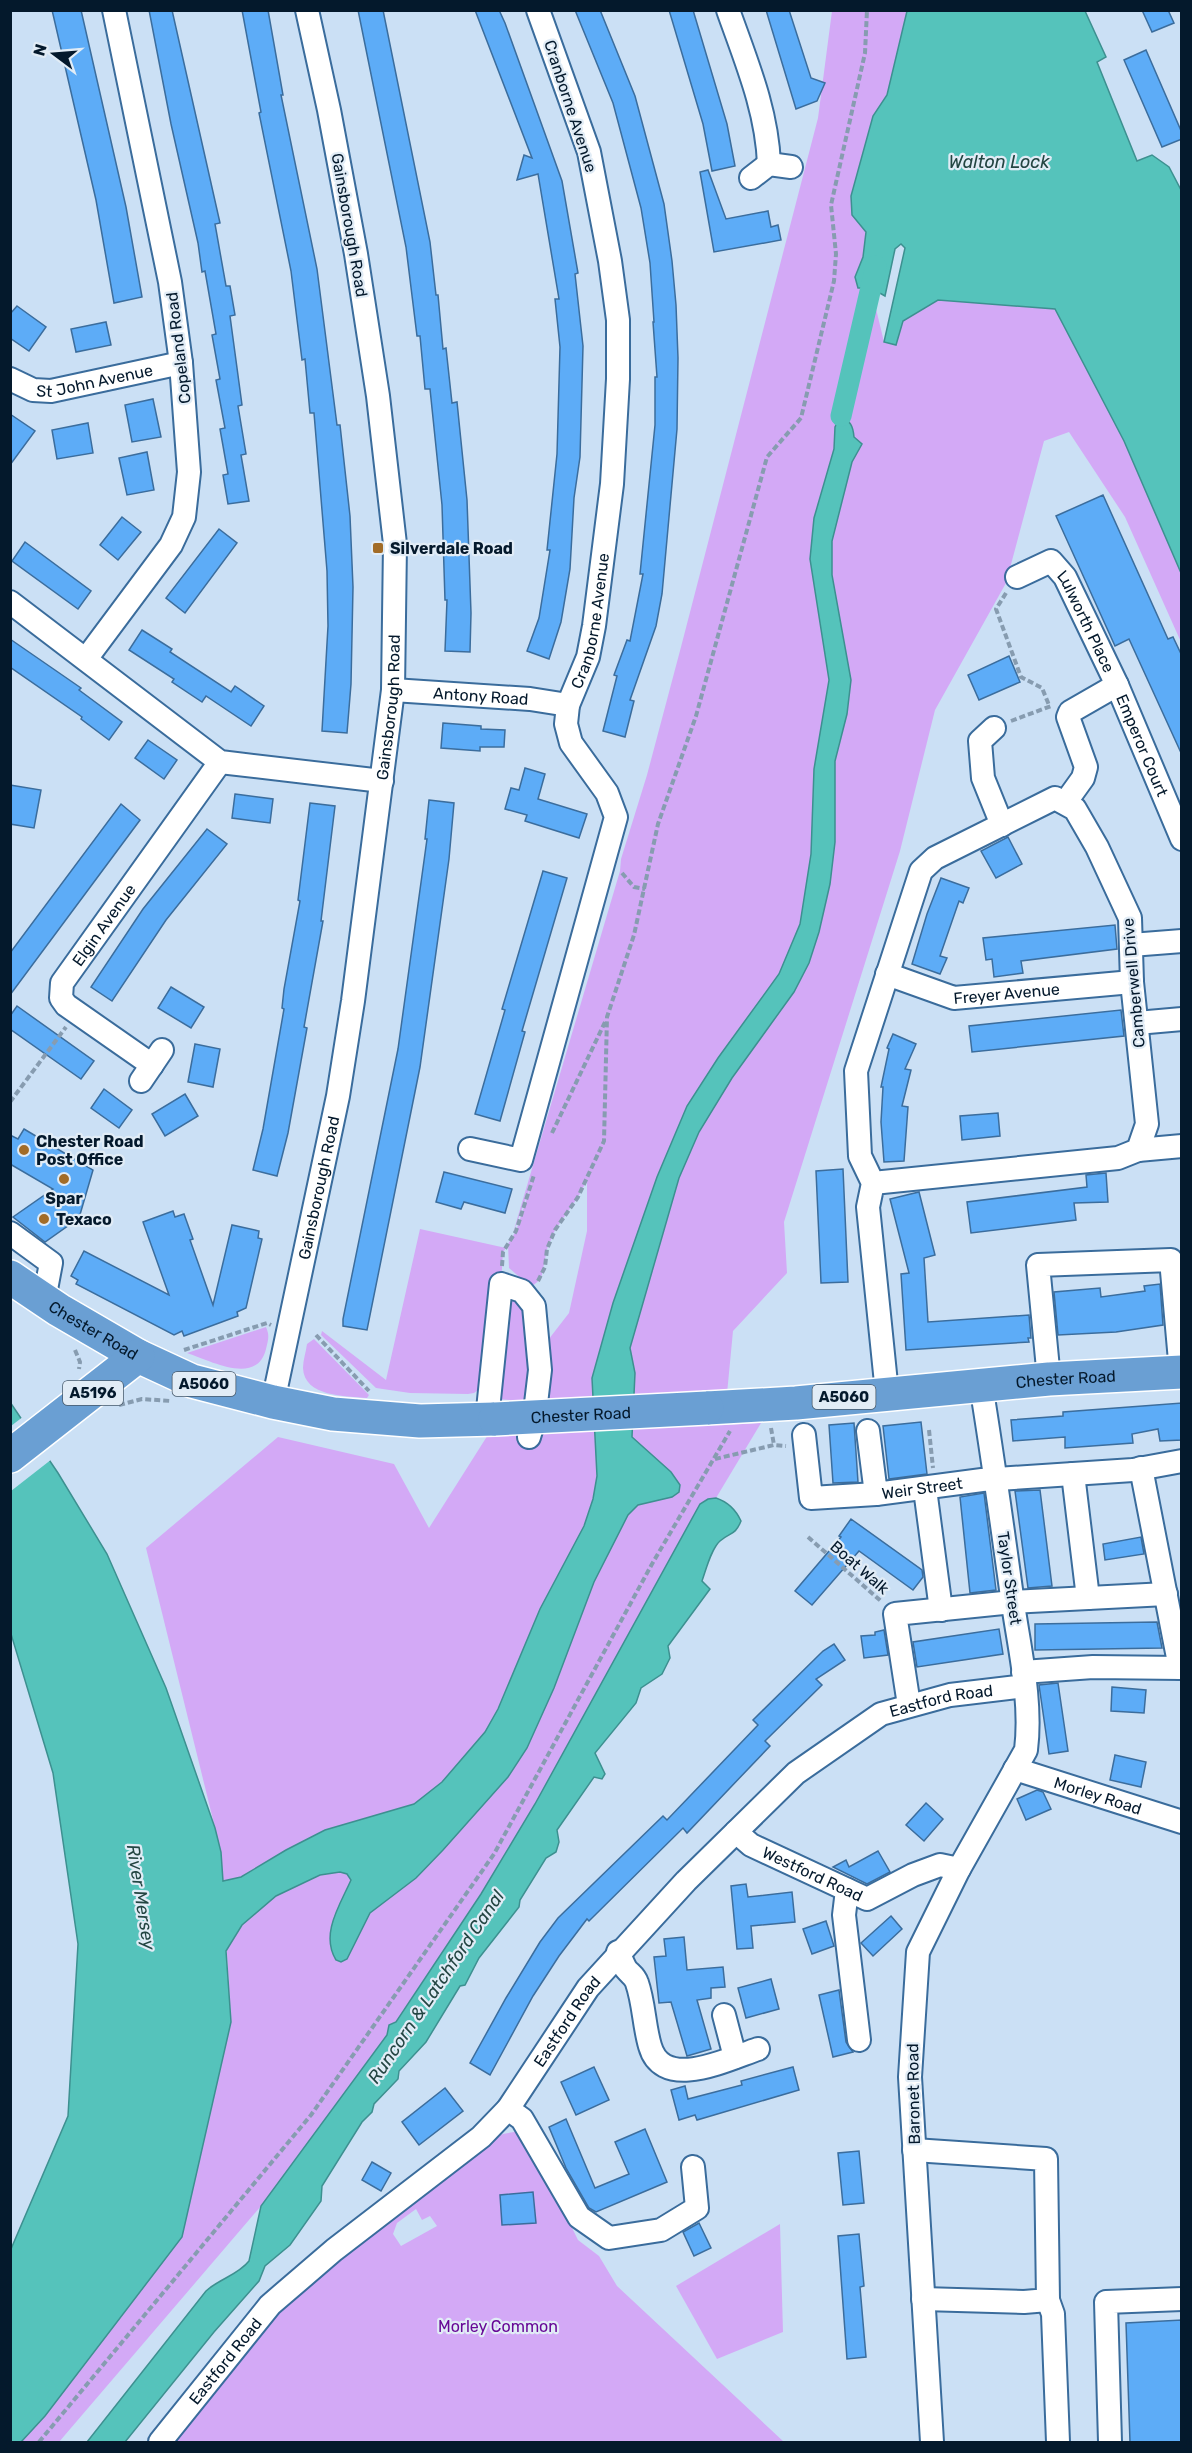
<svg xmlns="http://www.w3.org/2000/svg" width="1192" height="2453" font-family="Rubik,sans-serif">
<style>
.green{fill:#d3a9f6;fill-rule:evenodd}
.water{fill:#55c3bb;stroke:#3d9090;stroke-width:1.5}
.pier{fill:#cbe0f5}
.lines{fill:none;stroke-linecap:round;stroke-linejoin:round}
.canal{stroke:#55c3bb;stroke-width:21}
.building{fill:#5dacf7;stroke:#3b6d9d;stroke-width:1.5}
.minor-casing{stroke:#3a6c9c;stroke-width:26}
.highway-casing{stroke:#fff;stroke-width:36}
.path{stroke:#879cb0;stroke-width:4;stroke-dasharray:6 3;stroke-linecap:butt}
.minor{stroke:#fff;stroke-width:22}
.highway{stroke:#6a9fd3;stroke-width:33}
.highway-bridge-casing{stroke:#fff;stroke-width:36;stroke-linecap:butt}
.highway-bridge{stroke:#6a9fd3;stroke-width:33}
.poi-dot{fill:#a26c27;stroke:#e1ecf6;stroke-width:2}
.labels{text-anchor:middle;stroke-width:4.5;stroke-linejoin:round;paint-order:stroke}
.shield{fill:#e1ecf6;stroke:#465869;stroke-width:1.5}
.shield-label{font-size:15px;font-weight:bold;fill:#04192c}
.street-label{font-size:16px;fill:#04192c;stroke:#e1ecf6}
.poi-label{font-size:16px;font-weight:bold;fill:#04192c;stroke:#e1ecf6;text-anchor:start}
.park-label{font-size:16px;fill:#670996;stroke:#e1ecf6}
.water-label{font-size:18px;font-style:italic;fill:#234542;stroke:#e1ecf6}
</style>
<rect width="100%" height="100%" fill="#cbe0f5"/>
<g class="green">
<polygon points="832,11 907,11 887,95 873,116 852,215 866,231 863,257 855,277 871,288 884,342 896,345 903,321 938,300 1055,309 1124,441 1181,573 1181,642 1125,517 1069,432 1044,441 1006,583 935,710 900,851 784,1222 787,1273 733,1331 724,1425 761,1423 716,1498 708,1499 535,1804 481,1894 396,2022 389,2025 387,2035 261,2206 59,2442 21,2442 45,2416 231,2022 221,1852 146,1548 278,1437 394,1464 429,1528 510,1400 496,1399 508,1309 513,1296 521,1295 545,1344 569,1313 587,1231 587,1180 578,1197 555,1230 547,1249 541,1279 531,1287 509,1268 508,1244 516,1231 534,1177 513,1233 620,871 621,859 647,775 681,647 818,118"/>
<polygon points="420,1229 506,1248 503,1252 501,1284 483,1386 474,1393 468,1394 410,1393 376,1388 321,1335 322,1331 386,1380"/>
<path d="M266,1327C270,1336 268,1340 266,1349C257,1386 211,1361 187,1353Z"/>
<path d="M314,1339L369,1395L367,1398C346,1396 304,1397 303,1368C303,1360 306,1352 307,1344Z"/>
<path d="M520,2131L528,2139L578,2240L599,2256L617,2286L784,2442H160L270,2305L486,2142L503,2134ZM416,2209L422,2220L430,2216L437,2226L401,2246L393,2234L397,2223Z"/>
<polygon points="780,2224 783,2332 717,2359 676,2286"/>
</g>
<g class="water">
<polygon points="907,11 1085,11 1106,57 1097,62 1137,161 1152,155 1169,167 1181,190 1181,573 1124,441 1055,309 938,300 903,321 896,345 884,342 905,248 901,244 895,249 885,296 871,288 858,288 855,277 863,257 866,232 852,215 851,196 873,116 887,95"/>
<path d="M840,417C851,421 853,426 854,437L862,444L852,462L832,541V575L851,680L847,714L835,761V842L830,884L819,932L809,963L794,992L732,1078L699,1132L679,1178L630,1348L635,1373L632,1437L671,1472L680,1485L679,1492L672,1497L638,1505L628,1515L594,1582L554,1688L527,1748L508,1777L443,1850L416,1878L370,1913L347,1959L341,1962L336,1960C320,1934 340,1905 351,1880L347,1874L340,1872L320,1875L276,1896L242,1925L226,1951L231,2022L182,2237L45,2416L21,2442H11V2249L68,2116L78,1944L53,1773L11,1634L10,1402L58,1473L107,1554L166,1688L215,1828L221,1852L223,1881L241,1877L286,1850L325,1830L414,1804L442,1782L485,1732L498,1709L540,1609L584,1526L593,1499L597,1476L592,1378L613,1303L657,1177L687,1106L718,1058L779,974L800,924L811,854L814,769L829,680L810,559L814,518L834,449L835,427Z"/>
<path d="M716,1498C728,1502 736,1510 741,1521C735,1536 730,1532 720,1541C711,1549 706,1570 702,1581L710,1589L668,1646L670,1658L662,1674L641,1688L636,1703L595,1753L605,1774L602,1779L594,1777L557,1830L559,1842L556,1852L546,1858L520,1900L519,1907L479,1958L465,1985L460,1986L426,2042L399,2071L398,2079L374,2104L372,2112L362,2122L322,2186L321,2201L290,2245L265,2266L259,2281L214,2332L125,2442H87L206,2291C219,2279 238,2275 249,2261L261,2206L387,2035L389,2025L396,2022L481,1894L535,1804L700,1504L708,1499Z"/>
</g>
<polygon class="pier" points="24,1416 52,1459 11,1491 11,1426"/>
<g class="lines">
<polyline class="canal" points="841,416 876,266"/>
</g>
<g class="building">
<polygon points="52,10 81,10 126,207 142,297 114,303 96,200"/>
<polygon points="149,10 172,10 220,223 215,224 226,286 230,286 235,315 230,316 242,405 238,406 246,454 241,455 249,501 228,504 223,475 228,474 220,429 225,428 216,380 220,379 212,335 216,334 205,271 202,272 198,243 171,124"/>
<polygon points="242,10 268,10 283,95 281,95 317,269 337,425 340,425 350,516 353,587 351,684 347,733 322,731 328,626 327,571 314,413 310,413 305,359 302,360 291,271 259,113 261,112"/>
<polygon points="358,10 383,10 430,242 436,295 438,295 443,349 446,348 452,403 457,402 467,500 471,613 470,652 445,651 447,600 445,600 442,505 430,389 425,389 420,336 417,336 406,247"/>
<polygon points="475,10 499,10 505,23 562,181 578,273 575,274 583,346 580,457 574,498 570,569 561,622 549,659 527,651 539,618 550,550 547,550 557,454 560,347 555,299 559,299 538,174 517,180 524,155 532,158"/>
<polygon points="575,10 600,10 635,96 664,204 672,261 676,305 678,358 677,429 662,594 656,626 630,700 634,701 625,737 603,731 617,676 614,675 627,640 630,641 643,574 640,574 655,425 655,377 657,377 653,322 654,322 650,263 641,208 613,103"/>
<polygon points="669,10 693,10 727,124 735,166 712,171 703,124"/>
<polygon points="766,10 789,10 811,78 825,83 817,101 796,109"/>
<polygon points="1142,10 1168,10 1174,23 1152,32"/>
<polygon points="1146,50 1182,133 1182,139 1162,147 1124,60"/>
<polygon points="708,170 726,219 768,211 771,227 778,225 781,240 714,252 700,172"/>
<polygon points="17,306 46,327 29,351 10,338 10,314"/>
<polygon points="106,322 111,345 76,352 71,329"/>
<polygon points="153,399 161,437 132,442 125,405"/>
<polygon points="10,414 35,431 10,465"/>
<polygon points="88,423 93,453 57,459 52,430"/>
<polygon points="147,452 154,490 127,495 119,458"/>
<polygon points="1103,495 1168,639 1173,637 1182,656 1182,755 1129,639 1115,646 1056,516"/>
<polygon points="122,517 141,532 118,560 100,545"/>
<polygon points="219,529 237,543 185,613 166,598"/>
<polygon points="25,542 91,591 78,609 12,561"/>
<polygon points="142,630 172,649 170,652 231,692 235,686 264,706 251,726 206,696 202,702 172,682 174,679 129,650"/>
<polygon points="10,639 81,688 79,690 122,722 109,740 81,719 82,717 10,667"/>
<polygon points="1009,656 1020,682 979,700 968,675"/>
<polygon points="443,723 481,726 481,729 505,730 504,747 480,747 480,751 441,748"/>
<polygon points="148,740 177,760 164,779 135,758"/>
<polygon points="525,768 545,774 538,799 587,814 579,838 525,821 527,815 505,809 511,788 519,790"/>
<polygon points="10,785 41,790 34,828 10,824"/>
<polygon points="235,794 273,799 270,823 232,818"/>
<polygon points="429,800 454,803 449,859 420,1067 367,1330 343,1326 343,1319 398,1049 427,839 425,839"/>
<polygon points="310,803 335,806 321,921 323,921 304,1027 307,1028 288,1133 277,1176 253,1170 263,1129 284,1009 282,1008 284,989 300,901 298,900"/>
<polygon points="121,804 140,820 10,995 10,953"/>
<polygon points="207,829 227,844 166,920 112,1001 91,987 143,909"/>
<polygon points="1008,837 1022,864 996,878 981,851"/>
<polygon points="543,871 567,878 522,1031 525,1032 500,1121 475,1114 505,1010 502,1009"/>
<polygon points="941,878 969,888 963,903 959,901 940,956 947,958 940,974 912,964 927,914"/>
<polygon points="1115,925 1117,949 1021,961 1023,973 994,977 992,959 986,960 983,938"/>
<polygon points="171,987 204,1007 191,1028 158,1008"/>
<polygon points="17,1006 94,1061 81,1079 10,1029 10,1016"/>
<polygon points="1121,1010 1124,1036 972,1052 969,1026"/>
<polygon points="893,1034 916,1044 905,1069 911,1070 902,1106 908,1107 904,1161 884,1162 881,1122 883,1087 881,1087 889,1049 887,1048"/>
<polygon points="195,1044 220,1049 213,1087 188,1082"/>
<polygon points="104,1089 132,1110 119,1128 91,1108"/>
<polygon points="185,1094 198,1116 165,1136 152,1114"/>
<polygon points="998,1113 1000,1136 962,1140 960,1116"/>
<polygon points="24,1129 93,1170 79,1218 45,1242 13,1217 53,1189 10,1164 10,1135 18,1139"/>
<polygon points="843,1169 848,1282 821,1283 816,1171"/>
<polygon points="444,1172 512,1189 505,1213 464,1202 461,1209 436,1202"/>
<polygon points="1106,1173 1108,1202 1074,1203 1076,1220 971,1233 967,1202 1087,1187 1086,1175"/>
<polygon points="919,1192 935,1255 924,1258 928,1322 1029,1315 1031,1338 1028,1338 1029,1342 906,1350 901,1274 909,1273 890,1199"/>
<polygon points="173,1211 175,1217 184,1214 193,1239 190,1240 213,1305 232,1225 259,1231 258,1238 262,1239 246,1308 237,1312 238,1316 184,1336 182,1331 174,1335 76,1284 78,1280 71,1276 84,1251 169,1295 143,1222"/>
<polygon points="1160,1284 1163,1325 1116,1332 1058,1335 1054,1292 1100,1288 1101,1297 1145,1291 1144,1286"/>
<polygon points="1182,1403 1182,1440 1160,1441 1158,1429 1132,1434 1133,1443 1065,1448 1065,1437 1013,1441 1011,1420 1063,1416 1063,1412"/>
<polygon points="921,1422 927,1474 889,1479 883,1426"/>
<polygon points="854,1423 858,1482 833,1483 829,1425"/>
<polygon points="1040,1490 1052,1586 1028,1588 1015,1491"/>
<polygon points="984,1493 996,1590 970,1593 960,1497"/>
<polygon points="851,1519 922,1570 923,1577 913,1590 859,1551 812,1605 795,1591 841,1537 839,1536"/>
<polygon points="1141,1537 1144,1554 1105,1560 1103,1544"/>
<polygon points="1157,1622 1162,1648 1035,1650 1035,1624"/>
<polygon points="999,1629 1003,1654 917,1667 913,1642"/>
<polygon points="884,1630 888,1655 864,1658 861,1636 875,1635 875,1632"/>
<polygon points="834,1644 845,1660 816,1679 822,1685 765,1741 770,1746 687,1833 683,1828 589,1921 587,1919 559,1956 533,1996 490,2075 470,2063 506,1998 540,1942 558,1918 663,1816 667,1820 758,1725 753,1720 823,1651"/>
<polygon points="1058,1683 1068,1751 1049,1754 1039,1685"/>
<polygon points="1112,1687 1146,1690 1144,1713 1111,1711"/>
<polygon points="1115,1755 1146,1762 1141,1787 1110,1780"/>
<polygon points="1037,1790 1043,1792 1051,1809 1026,1820 1017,1799"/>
<polygon points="926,1803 943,1819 924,1841 906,1825"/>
<polygon points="878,1851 890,1872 867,1884 833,1867 846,1860 849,1867"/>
<polygon points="746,1884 748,1897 792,1892 795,1922 751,1926 753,1948 737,1949 731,1886"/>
<polygon points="891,1916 902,1929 873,1956 861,1943"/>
<polygon points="826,1921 834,1946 812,1954 803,1929"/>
<polygon points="684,1937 687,1970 723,1967 725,1987 711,1988 711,1998 697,2000 711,2049 687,2056 671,2002 659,2003 654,1957 666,1956 664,1939"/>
<polygon points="771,1979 779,2009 746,2018 738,1988"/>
<polygon points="839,1990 846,2042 853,2052 833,2057 819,1995"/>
<polygon points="594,2067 609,2100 576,2115 561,2082"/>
<polygon points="793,2067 799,2090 697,2120 695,2115 679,2120 671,2090 685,2086 688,2099 742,2085 741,2081"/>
<polygon points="445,2088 463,2111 419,2145 402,2122"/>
<polygon points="566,2119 595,2188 629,2174 615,2142 645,2129 667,2182 596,2212 589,2208 566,2168 549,2127"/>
<polygon points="859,2151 864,2203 843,2205 838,2153"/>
<polygon points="372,2162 391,2173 381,2191 362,2180"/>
<polygon points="533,2192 536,2223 502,2225 500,2195"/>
<polygon points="699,2223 711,2248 694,2256 683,2232"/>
<polygon points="859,2234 864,2286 860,2287 866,2357 847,2359 838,2236"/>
<polygon points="1182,2320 1182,2442 1130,2442 1126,2323"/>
</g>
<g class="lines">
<g class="minor-casing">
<g id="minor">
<path d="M728,10C746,61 767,110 769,164"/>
<polyline points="751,178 769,164 791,167"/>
<path id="s1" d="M10,379L33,390L51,391L181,363"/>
<path id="s2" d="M1017,577L1051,561L1065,577L1117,685L1182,839"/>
<polyline points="10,602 220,762 382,781"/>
<polyline points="86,659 171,545 184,517 189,472 181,363 170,282 114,10"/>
<path id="s3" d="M393,690L530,699L568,705"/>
<polyline points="994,728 980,741 983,778 1002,825"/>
<polyline points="1065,803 1083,778 1086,767 1068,717 1070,712 1117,685"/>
<polyline points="1131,945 1182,941"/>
<path id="s4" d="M887,974L954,998L1132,982"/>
<polyline points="1137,1023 1182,1019"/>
<path id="s5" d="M152,1065L66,1005L61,998L62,983L220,762"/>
<polyline points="141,1081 162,1050"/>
<path id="s6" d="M470,1149L521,1160L616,817L607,793L571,743L566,724L568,705L588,657L594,626L612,484L618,379V320L610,261L589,152L538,10"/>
<polyline points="1138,1150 1182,1146"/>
<polyline points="873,1183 1118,1158 1138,1150 1147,1124 1132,982 1130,918 1097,847 1075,809 1055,798 935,858 921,871 856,1071 860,1156 873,1183 868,1207 887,1393"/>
<polyline points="10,1233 51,1263 44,1300"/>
<polyline points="1049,1379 1038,1265 1171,1260 1181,1372"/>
<path id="s7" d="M273,1402L338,1096L353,1001L393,690L395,544L378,396L356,254L329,110L307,10"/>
<polyline points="487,1419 501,1284 522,1291 534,1306 540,1370 534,1420 529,1437"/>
<path id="s8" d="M868,1431L876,1494L982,1480L1133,1470L1182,1461"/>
<polyline points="804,1435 811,1498 876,1494"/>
<polyline points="1141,1468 1180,1668"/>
<polyline points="1073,1474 1088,1598"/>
<polyline points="925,1489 941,1610"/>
<polyline points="1023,1672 1093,1667 1182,1668"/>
<polyline points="909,1705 895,1614 1013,1602 1166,1594"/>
<path id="s9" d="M1015,1769L1182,1822"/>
<path id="s10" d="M736,1832L751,1845L867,1899L913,1875L940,1865L959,1869"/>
<polyline points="847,1890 844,1915 859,2040"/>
<path d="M618,1952C621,1958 623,1964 626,1969C630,1974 635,1976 637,1983C644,2003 644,2026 650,2046C663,2092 728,2059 758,2049"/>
<polyline points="724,2015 735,2057"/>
<polyline points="508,2109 522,2119 579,2217 609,2238 661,2230 697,2208 693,2167"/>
<polyline points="914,2150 1046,2159 1048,2300 1024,2302 923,2299"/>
<polyline points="1048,2300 1053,2314 1058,2442"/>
<path id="s11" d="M160,2442L270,2305L334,2250L481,2137L508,2109L588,1988L686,1881L796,1773L881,1714L950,1695L1025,1686"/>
<path d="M932,2442L910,2077L918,1952L959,1869L1026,1750C1032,1702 1020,1652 1013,1604C1003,1531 993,1458 981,1385"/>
<polyline points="1110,2442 1106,2302 1182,2299"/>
</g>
</g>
<g class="highway-casing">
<g id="highway">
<path id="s12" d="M10,1277L59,1310L138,1356L192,1381L273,1402L333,1414L420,1421L495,1419"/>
<path id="s13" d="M707,1408L796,1403L1049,1379L1182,1372"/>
<polyline points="10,1456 138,1356"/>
</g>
</g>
<g class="path">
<polyline points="1006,593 996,609 1021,677 1042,688 1049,705"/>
<polyline points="1011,721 1051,706"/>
<polyline points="622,873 634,887 645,889"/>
<polyline points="10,1102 66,1027"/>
<polyline points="552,1133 606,1020"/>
<polyline points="502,1266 503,1252 516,1231 534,1175"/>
<polyline points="538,1281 545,1267 547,1249 555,1230 578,1197 604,1141 607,1017 634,935 658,824 696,716 767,457 801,418 834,281 836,254 831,205 865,53 867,10"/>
<polyline points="316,1335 369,1391"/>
<polyline points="75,1350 80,1362 79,1369"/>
<polyline points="184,1350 267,1323 271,1325"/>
<polyline points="119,1405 142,1399 171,1401"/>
<polyline points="771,1428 774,1445"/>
<polyline points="929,1430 933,1468"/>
<polyline points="715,1459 774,1445 786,1446"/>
<polyline points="808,1537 882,1602"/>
<polyline points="39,2442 311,2115 494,1854 652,1564 730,1431"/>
</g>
<use href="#minor" class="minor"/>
<use href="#highway" class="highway"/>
<g class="highway-bridge-casing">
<g id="highway-bridge">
<path id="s14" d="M495,1419L707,1408"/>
</g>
</g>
<use href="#highway-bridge" class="highway-bridge"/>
</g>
<g class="poi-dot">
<rect x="372" y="542" width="12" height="12" rx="3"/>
<circle cx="24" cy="1150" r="6"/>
<circle cx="64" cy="1179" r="6"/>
<circle cx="44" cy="1219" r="6"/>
</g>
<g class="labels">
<g class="shield">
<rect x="172.5" y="1372" width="63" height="24" rx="4.5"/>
<rect x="63" y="1381" width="60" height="24" rx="4.5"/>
<rect x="812.5" y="1385" width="63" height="24" rx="4.5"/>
</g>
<g class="shield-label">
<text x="204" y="1389">A5060</text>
<text x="93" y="1398">A5196</text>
<text x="844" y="1402">A5060</text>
</g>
<g class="street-label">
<text transform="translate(571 106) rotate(72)" y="6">Cranborne Avenue</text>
<text transform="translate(350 225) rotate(80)" y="6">Gainsborough Road</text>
<text transform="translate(178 348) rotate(-97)" y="6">Copeland Road</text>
<text dy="6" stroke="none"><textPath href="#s1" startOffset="88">St John Avenue</textPath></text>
<text dy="6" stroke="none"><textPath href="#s6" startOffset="622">Cranborne Avenue</textPath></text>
<text dy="6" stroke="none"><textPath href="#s2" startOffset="108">Lulworth Place</textPath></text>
<text dy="6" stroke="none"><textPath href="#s3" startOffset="88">Antony Road</textPath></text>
<text dy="6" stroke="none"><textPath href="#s7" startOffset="705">Gainsborough Road</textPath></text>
<text dy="6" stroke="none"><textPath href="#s2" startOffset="244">Emperor Court</textPath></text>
<text dy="6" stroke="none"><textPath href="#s5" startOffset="200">Elgin Avenue</textPath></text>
<text transform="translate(1133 983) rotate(-95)" y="6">Camberwell Drive</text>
<text dy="6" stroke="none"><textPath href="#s4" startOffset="124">Freyer Avenue</textPath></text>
<text dy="6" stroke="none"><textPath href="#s7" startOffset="219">Gainsborough Road</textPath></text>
<text dy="6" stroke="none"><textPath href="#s12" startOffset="99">Chester Road</textPath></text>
<text dy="6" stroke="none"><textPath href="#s13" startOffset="360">Chester Road</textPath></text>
<text dy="6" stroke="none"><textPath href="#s14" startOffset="86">Chester Road</textPath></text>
<text dy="6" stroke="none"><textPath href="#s8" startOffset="110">Weir Street</textPath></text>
<text transform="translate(860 1567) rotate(41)" y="6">Boat Walk</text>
<text transform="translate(1010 1578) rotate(82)" y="6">Taylor Street</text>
<text dy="6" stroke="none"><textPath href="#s11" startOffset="1094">Eastford Road</textPath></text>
<text dy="6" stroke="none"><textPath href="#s9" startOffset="87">Morley Road</textPath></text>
<text dy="6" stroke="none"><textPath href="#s10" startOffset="88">Westford Road</textPath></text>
<text dy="6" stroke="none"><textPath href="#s11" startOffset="590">Eastford Road</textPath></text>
<text transform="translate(913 2094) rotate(-91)" y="6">Baronet Road</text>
<text dy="6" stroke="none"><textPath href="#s11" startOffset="104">Eastford Road</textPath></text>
</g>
<g class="poi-label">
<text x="390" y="554">Silverdale Road</text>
<text x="36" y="1147">Chester Road<tspan x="36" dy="18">Post Office</tspan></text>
<text x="64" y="1204" text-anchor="middle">Spar</text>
<text x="56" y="1225">Texaco</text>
</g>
<g class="park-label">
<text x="498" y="2332">Morley Common</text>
</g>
<g class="water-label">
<text x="999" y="168">Walton Lock</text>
<text transform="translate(141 1897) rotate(81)" y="6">River Mersey</text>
<text transform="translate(436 1987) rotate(-56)" y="6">Runcorn &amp; Latchford Canal</text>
</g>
</g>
<rect width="1192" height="2453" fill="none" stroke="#04192c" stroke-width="24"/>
<g transform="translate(54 54) rotate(286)" stroke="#e1ecf6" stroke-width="4.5" paint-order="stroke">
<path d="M0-4.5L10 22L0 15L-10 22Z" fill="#04192c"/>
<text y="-9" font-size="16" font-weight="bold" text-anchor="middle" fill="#04192c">N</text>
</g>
</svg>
